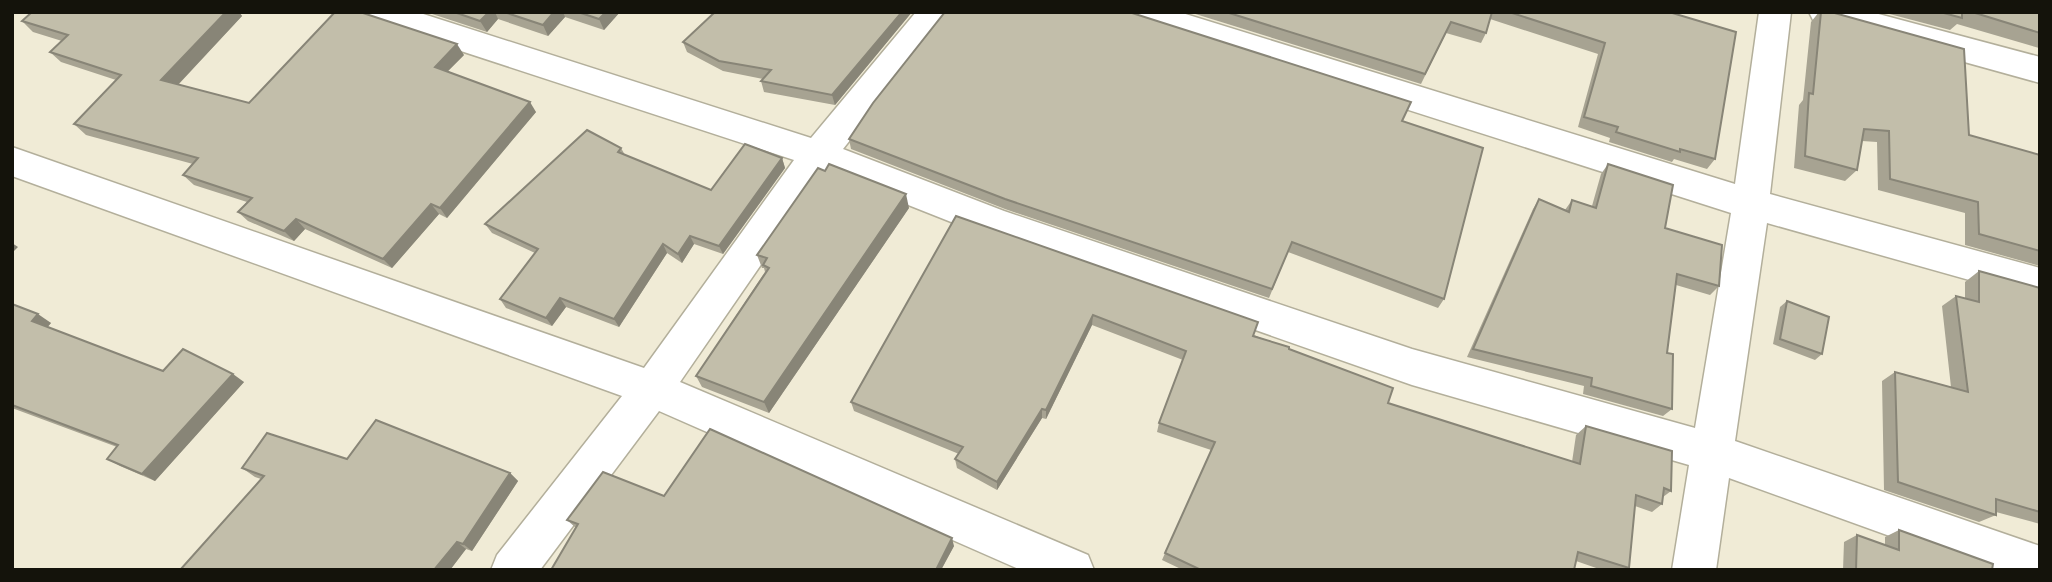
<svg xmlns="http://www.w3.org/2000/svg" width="2052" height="582" font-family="Signika,sans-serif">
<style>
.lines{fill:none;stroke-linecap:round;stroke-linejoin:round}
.street-casing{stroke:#b3af9b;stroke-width:3}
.street{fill:#fff;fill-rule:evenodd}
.wall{fill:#a7a392}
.shaded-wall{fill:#888577}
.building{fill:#c2beaa;stroke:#888577;stroke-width:2}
</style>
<rect width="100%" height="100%" fill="#f0ebd6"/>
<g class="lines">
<g class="street-casing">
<g id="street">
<polygon points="362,12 417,12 811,138 916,12 951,12 843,149 1004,211 1412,349 1695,428 1731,213 1127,20 1123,12 1179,12 1735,184 1759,12 1791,12 1770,194 2040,268 2040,300 1767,223 1735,441 2040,546 2040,570 1984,570 1729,478 1716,570 1672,570 1689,465 1412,385 979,233 825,172 680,382 1088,555 1094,570 1021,570 659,411 540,570 491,570 497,555 622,396 12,176 12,147 644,368 794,160 366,20"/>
<polygon points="1809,12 1871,12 2040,57 2040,83 1813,20"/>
</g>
</g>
<use href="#street" class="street"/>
</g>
<g class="wall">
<polygon points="32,12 239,12 242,16 178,85 249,103 464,55 448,71 536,112 447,218 439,214 392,268 305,229 294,241 248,221 238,212 247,202 194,185 183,175 193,164 86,135 74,124 116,80 61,62 50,52 62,41 33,32 22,21"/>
<polygon points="426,12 620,12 604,30 565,17 548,36 498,19 487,32"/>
<polygon points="912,12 835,105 764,92 761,81 763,79 723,71 687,52 683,42"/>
<polygon points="1189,12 1669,12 1715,159 1707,169 1674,159 1672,162 1609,142 1610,138 1578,127 1598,54 1490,19 1486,33 1481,43 1446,33 1421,84"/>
<polygon points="1819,12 1831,12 1969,135 2040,155 2040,266 1965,245 1965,213 1878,190 1877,142 1862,141 1857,170 1845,181 1794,168 1799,105 1803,100 1811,22"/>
<polygon points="1882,12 2040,12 2040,50 2039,48 1957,24 1950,30"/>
<polygon points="1402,121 1444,299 1438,308 1288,252 1269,298 1005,209 851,149 849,139"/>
<polygon points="621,148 625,155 711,190 782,158 785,168 723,254 694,244 682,263 667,253 619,327 566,307 552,326 506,308 500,299 535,253 492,233 485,224"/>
<polygon points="1608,164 1665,228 1719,286 1710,295 1676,285 1667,353 1672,409 1663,416 1583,394 1584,386 1467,357 1533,209 1539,199 1565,210 1572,200 1592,206 1601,174"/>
<polygon points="909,208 769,413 702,387 696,376 765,272 764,268 762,268 757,255"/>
<polygon points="956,216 1289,349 1388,403 1572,462 1576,435 1586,426 1671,491 1663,497 1662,504 1652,512 1635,506 1629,568 1627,570 1602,570 1576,561 1574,570 1183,570 1162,560 1211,450 1157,432 1159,423 1183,360 1092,325 1046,419 1042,418 997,490 957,468 955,459 959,454 854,411 851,402"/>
<polygon points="1979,271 2040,288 2040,524 1996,512 1996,515 1979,522 1884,490 1882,381 1895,372 1951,387 1942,306 1956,296 1965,298 1965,282"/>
<polygon points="1787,301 1822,354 1815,360 1773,344 1780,307"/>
<polygon points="12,304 51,323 47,327 163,371 244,382 155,481 120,466 107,459 117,447 12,408"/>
<polygon points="347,459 510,473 518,481 472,551 466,549 450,570 180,570 261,479 255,477 242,468"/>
<polygon points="664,496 954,546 941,570 551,570 576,528 567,520"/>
<polygon points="1899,530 1992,570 1843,570 1844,542 1857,535 1885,545 1885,537"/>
</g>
<g class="shaded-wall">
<polygon points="226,12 239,12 242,16 172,91 161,80"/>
<polygon points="489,12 495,12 498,19 487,32 480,21"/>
<polygon points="554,12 563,12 565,17 548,36 543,25"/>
<polygon points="606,12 620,12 604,30 599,19"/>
<polygon points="902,12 912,12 835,105 832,95"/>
<polygon points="457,44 464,55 442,77 435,67"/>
<polygon points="530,102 536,112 447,218 440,208"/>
<polygon points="782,158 785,168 723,254 719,246"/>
<polygon points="906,194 909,208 769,413 764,402"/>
<polygon points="431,204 439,214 392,268 383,259"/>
<polygon points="296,219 305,229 294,241 284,231"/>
<polygon points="690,236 694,244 682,263 678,254"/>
<polygon points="12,243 18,247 12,253"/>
<polygon points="663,244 667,253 619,327 614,319"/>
<polygon points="560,298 566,307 552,326 546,318"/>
<polygon points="38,314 51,323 45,330 32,321"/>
<polygon points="1093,315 1092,325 1046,419 1046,410"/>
<polygon points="233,374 244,382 155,481 142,474"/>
<polygon points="1042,409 1042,418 997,490 997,482"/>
<polygon points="510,473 518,481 472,551 463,544"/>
<polygon points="952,538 954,546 941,570 936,570"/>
<polygon points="457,542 466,549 450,570 434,570"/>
</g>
<g class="building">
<polygon points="32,12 226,12 161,80 249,103 335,12 360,12 457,44 435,67 530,102 440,208 431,204 383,259 296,219 284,231 238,212 252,198 183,175 198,158 74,124 121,75 50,52 68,35 22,21"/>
<polygon points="454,12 489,12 480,21"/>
<polygon points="504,12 554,12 543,25"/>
<polygon points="578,12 606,12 599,19"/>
<polygon points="715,12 902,12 832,95 761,81 771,70 719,61 683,42"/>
<polygon points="945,12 1129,12 1411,102 1402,121 1483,148 1444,299 1292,242 1272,289 1005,199 849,139 873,103"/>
<polygon points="1226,12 1492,12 1486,33 1451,22 1425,74"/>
<polygon points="1509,12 1669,12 1736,32 1715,159 1680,149 1680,152 1616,132 1618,127 1584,117 1605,43"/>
<polygon points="1821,12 1831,12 1964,49 1969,135 2040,155 2040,251 1979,234 1978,202 1890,179 1889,131 1864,129 1857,170 1805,156 1809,93 1813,94"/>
<polygon points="1940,12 1962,12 1962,18"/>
<polygon points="1972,12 2040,12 2040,33"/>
<polygon points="587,130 621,148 618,152 711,190 745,144 782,158 719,246 690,236 678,254 663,244 614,319 560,298 546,318 500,299 538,249 485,224"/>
<polygon points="829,164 906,194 764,402 696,376 769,268 763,265 767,258 757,255 818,168 825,171"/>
<polygon points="1608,164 1673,185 1665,228 1722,245 1719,286 1677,274 1667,353 1673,354 1672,409 1591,386 1592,378 1473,349 1539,199 1569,212 1572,200 1596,208"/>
<polygon points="956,216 1258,322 1253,336 1289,347 1289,349 1393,388 1388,403 1580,464 1586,426 1672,451 1671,491 1664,488 1662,504 1636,495 1629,568 1578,552 1574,570 1201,570 1165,553 1215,442 1159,423 1186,351 1093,315 1046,410 1042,409 997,482 955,459 963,447 851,402"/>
<polygon points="1979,271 2040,288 2040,512 1996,499 1996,515 1898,482 1895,372 1968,392 1956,296 1979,302"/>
<polygon points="1787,301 1829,317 1822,354 1780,339"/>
<polygon points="12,304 38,314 32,321 163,371 183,349 233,374 142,474 107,459 118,445 12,405"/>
<polygon points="376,420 510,473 463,544 457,542 434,570 180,570 264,476 242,468 267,433 347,459"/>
<polygon points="710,429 952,538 936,570 551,570 578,524 567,520 603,472 664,496"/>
<polygon points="1899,530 1993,564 1992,570 1856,570 1857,535 1899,550"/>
</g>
<rect width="2052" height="582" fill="none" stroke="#14130b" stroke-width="28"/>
</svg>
